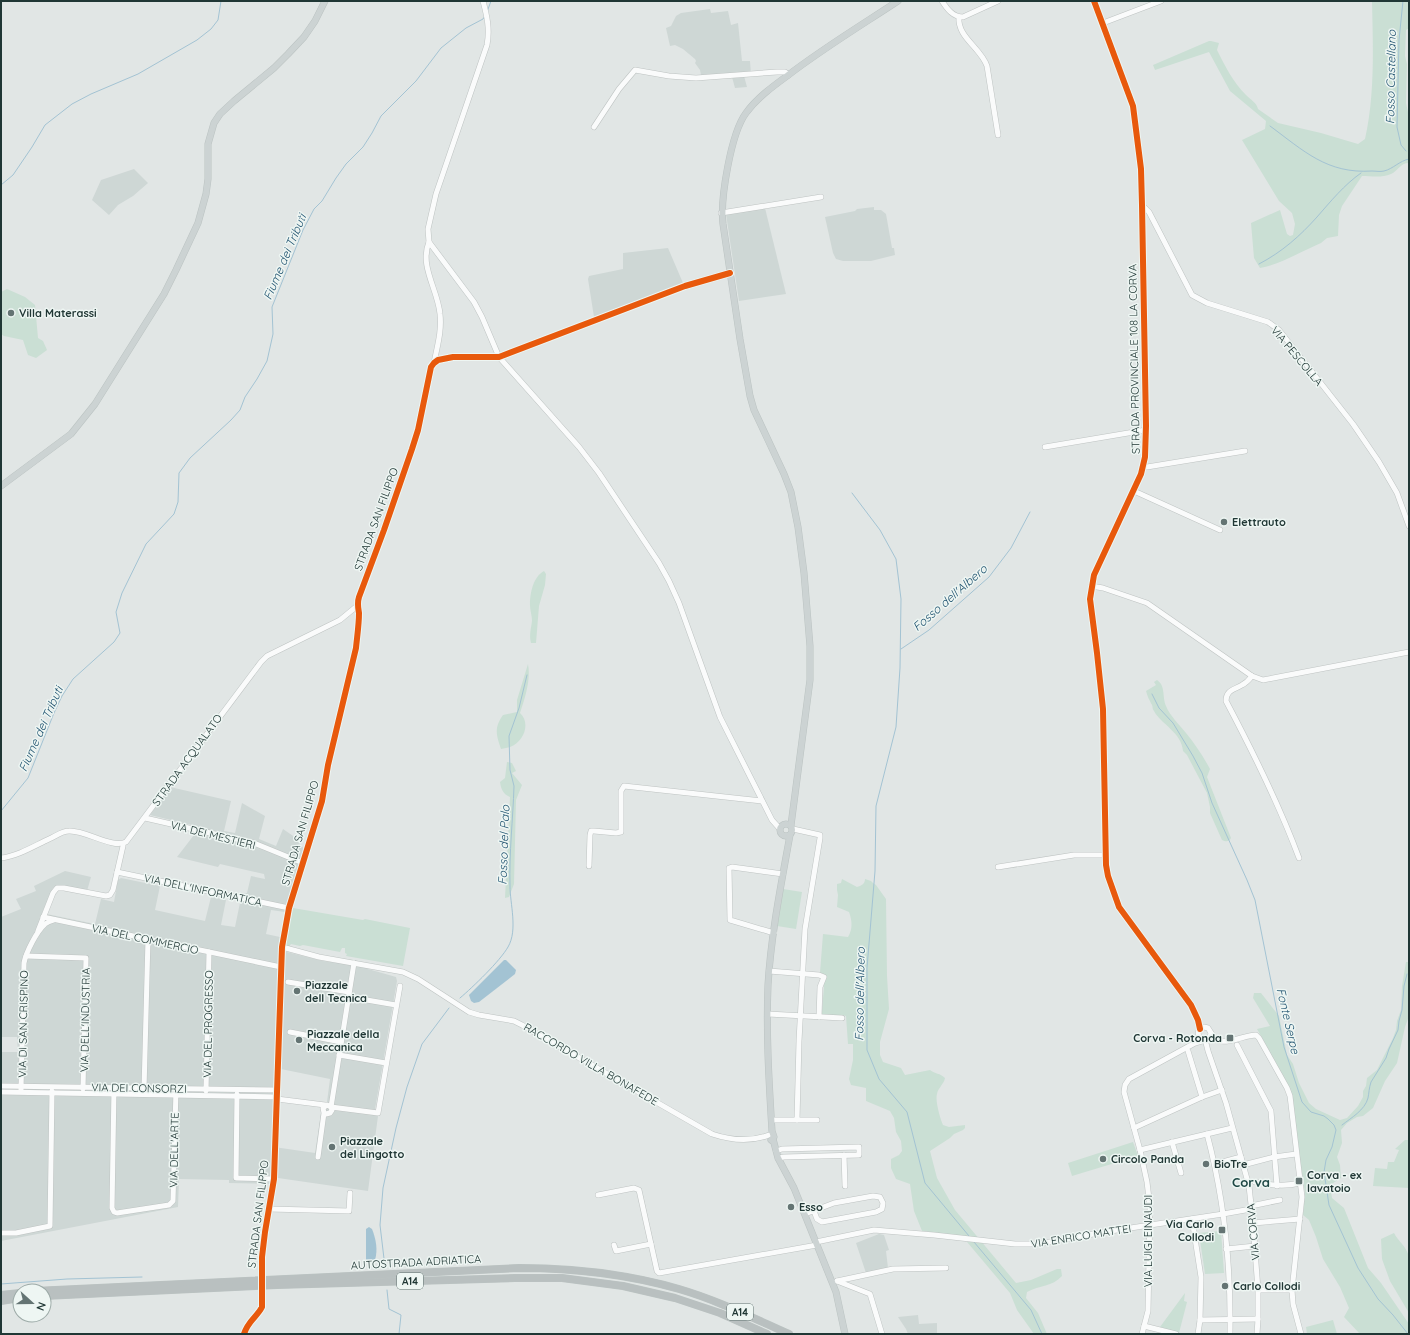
<svg xmlns="http://www.w3.org/2000/svg" width="1410" height="1335" font-family="Quicksand,sans-serif">
<style>
.built{fill:#ced7d5;fill-rule:evenodd}
.green{fill:#cadfd4}
.water{fill:#a3c3d3}
.lines{fill:none;stroke-linecap:round;stroke-linejoin:round}
.stream{stroke:#a3c3d3;stroke-width:1}
.minor-casing{stroke:#bec3c2;stroke-width:6}
.major-casing{stroke:#bbc3c2;stroke-width:7}
.highway-casing{stroke:#bbc3c2;stroke-width:8}
.minor{stroke:#fafbfb;stroke-width:5}
.major{stroke:#ccd3d3;stroke-width:6}
.highway{stroke:#b9c0c0;stroke-width:7}
.minor-bridge-casing{stroke:#bec3c2;stroke-width:6;stroke-linecap:butt}
.minor-bridge{stroke:#fafbfb;stroke-width:5}
.cycleway-casing{stroke:#eef6f3;stroke-width:8}
.cycleway{stroke:#e8590c;stroke-width:6}
.poi-dot{fill:#647473;stroke:#eef6f3;stroke-width:1.5}
.labels{text-anchor:middle;stroke-width:3;stroke-linejoin:round;paint-order:stroke}
.shield{fill:#eef6f3;stroke:#5e706e;stroke-width:1}
.shield-label{font-size:10px;font-weight:bold;fill:#203735}
.poi-label{font-size:11px;font-weight:bold;fill:#203735;stroke:#eef6f3;text-anchor:start}
.street-label{font-size:11px;fill:#203735;stroke:#eef6f3}
.water-label{font-size:12px;font-style:italic;fill:#1f526f;stroke:#eef6f3}
.quarter-label{font-size:13px;font-weight:bold;fill:#1e4845;stroke:#eef6f3}
</style>
<rect width="100%" height="100%" fill="#e1e6e5"/>
<g class="built">
<polygon points="710,9 711,13 728,11 731,25 738,23 742,61 750,61 751,75 744,76 747,87 735,88 732,77 701,75 700,70 695,63 696,61 695,59 683,49 675,45 670,46 666,28 671,26 676,16 681,13"/>
<polygon points="134,169 148,183 133,196 118,205 109,215 92,200 101,180"/>
<polygon points="874,207 874,210 881,210 886,214 892,248 894,248 895,255 871,261 843,261 836,259 833,253 825,217 855,211 857,209"/>
<polygon points="765,208 786,294 739,301 726,214"/>
<polygon points="668,248 683,283 594,317 588,279 589,276 623,269 623,253"/>
<path d="M170,787L231,801L224,831L235,833L242,803L265,816L259,839L276,846L283,829L296,838L304,849L285,912L271,910L266,934L280,937L279,950L323,961L368,967V969L396,977L397,981L374,1115L378,1116L368,1191L278,1178L277,1184L229,1183V1180L179,1179L178,1207L1,1241V1052H18L17,1037H1V917L21,909L16,899L36,891L34,886L65,871L91,877L87,891L57,885L53,888L42,913L95,924L101,899L114,902L118,880L121,878L160,886L155,910L205,921L211,897L226,900L221,925L235,927L242,893H247L251,876L265,879L264,874L220,864L218,867L177,857L194,835L196,826L150,815ZM276,1068L330,1079L327,1102L321,1113L315,1153L274,1147Z"/>
<polygon points="879,1234 884,1235 889,1250 886,1251 888,1268 866,1273 856,1243"/>
<polygon points="918,1315 919,1324 937,1323 937,1334 908,1334 906,1329 898,1317"/>
</g>
<g class="green">
<path d="M1372,1H1409V28L1406,30L1405,56L1407,64L1406,103L1409,117V163C1400,163 1398,171 1391,174C1382,178 1371,176 1362,176L1342,206L1339,215L1338,236L1327,238L1321,243C1302,251 1279,265 1260,268L1254,258L1251,223L1280,210L1287,234L1290,236L1293,235L1295,224L1292,213L1279,201L1242,140L1265,129L1266,121L1230,91L1209,52L1155,70L1153,65L1209,41H1211L1219,43L1217,50C1225,66 1233,82 1246,95C1251,100 1257,103 1258,109L1278,123L1321,133L1358,144L1365,139C1375,95 1373,46 1372,1Z"/>
<polygon points="7,289 25,297 35,305 38,338 43,341 47,350 36,358 28,355 23,340 4,336 1,334 1,292"/>
<path d="M544,571L546,574L545,585L539,606L536,643H531C529,635 531,629 532,621C532,616 530,610 530,605C530,593 533,577 544,571Z"/>
<path d="M528,664C531,680 525,698 520,713C531,723 524,742 510,747C508,748 504,748 501,749C496,734 494,728 503,715L517,712V700Z"/>
<path d="M1157,680C1166,686 1162,697 1166,706C1170,716 1179,724 1186,733C1195,744 1203,756 1210,769L1207,777L1231,838C1229,842 1226,842 1222,840L1210,813V807L1207,793L1187,755L1183,751C1182,733 1161,724 1154,711C1152,709 1153,707 1152,705C1149,699 1148,698 1146,691L1156,685L1154,682Z"/>
<path d="M507,762L512,763L516,771L512,773L522,785L516,800L514,884L509,897L505,898L510,797C503,794 501,789 500,782L505,778Z"/>
<path d="M842,879L857,887C861,886 865,884 865,879L871,881L873,883L876,885L886,899L887,976L889,1009L880,1042V1055L883,1062L901,1068L905,1075L930,1070C935,1074 940,1073 945,1078C944,1084 938,1088 937,1094C935,1101 940,1118 943,1125L949,1127L965,1125V1128L963,1130L954,1134L950,1138L930,1151L937,1178L955,1210L1016,1283L1031,1280L1057,1269H1061L1062,1276C1052,1287 1040,1285 1027,1292L1026,1298L1038,1313L1047,1334H1034L1017,1310L1010,1293L962,1236L922,1231L914,1211L910,1184L896,1179L891,1168V1159L899,1155L902,1151L901,1141L896,1132L894,1118L890,1111L866,1101V1088L851,1085L849,1079L853,1060V1044H848L846,1016L842,1015L841,1017L825,1016L820,1013L822,1012L824,986L821,987L823,983L820,973L823,934L848,937C853,929 852,920 849,912L837,907L838,895L837,890V884L841,883Z"/>
<polygon points="783,889 802,892 796,929 777,926"/>
<polygon points="293,908 363,920 365,919 410,928 403,966 346,956 347,954 345,953 345,948 342,948 340,952 303,945 300,946 291,944 289,947 285,944"/>
<polygon points="1406,962 1409,962 1409,1016 1405,1027 1397,1063 1385,1081 1373,1108 1363,1116 1357,1117 1347,1123 1341,1130 1342,1143 1337,1157 1340,1165 1341,1178 1330,1185 1332,1198 1344,1208 1368,1268 1381,1283 1409,1324 1409,1334 1360,1334 1344,1317 1349,1308 1340,1287 1323,1259 1316,1237 1309,1220 1303,1215 1305,1193 1299,1155 1292,1095 1290,1089 1257,1029 1270,1026 1253,998 1254,993 1261,993 1279,1016 1287,1055 1293,1064 1299,1083 1309,1103 1316,1109 1340,1120 1347,1118 1358,1106 1363,1097 1363,1091 1366,1086 1367,1078 1377,1070 1393,1038 1396,1030 1397,1021 1401,1010 1402,986"/>
<polygon points="1405,1140 1409,1140 1409,1188 1373,1186 1375,1168 1387,1169 1388,1162 1394,1162 1399,1150 1395,1149"/>
<polygon points="1133,1142 1138,1156 1072,1176 1068,1163"/>
<polygon points="1221,1231 1224,1273 1205,1274 1199,1233"/>
<path d="M1394,1233C1398,1241 1407,1247 1409,1257C1410,1263 1407,1270 1409,1276V1313L1390,1281L1382,1259L1381,1239Z"/>
<polygon points="1185,1293 1184,1301 1187,1302 1179,1333 1160,1327"/>
<polygon points="1333,1320 1337,1334 1307,1334 1306,1327"/>
</g>
<g class="water">
<polygon points="504,960 506,960 516,970 515,974 479,1002 474,1003 471,1001 469,995"/>
<path d="M369,1227L372,1229C376,1239 378,1250 375,1260L369,1262L366,1261V1229Z"/>
</g>
<g class="lines">
<g class="stream">
<polyline points="1403,1 1399,40 1397,127 1401,145 1406,151"/>
<polyline points="487,12 491,1"/>
<path d="M1270,126C1304,151 1327,174 1372,171C1376,171 1380,172 1384,171C1393,169 1399,161 1409,159"/>
<polyline points="1,185 13,175 32,147 45,125 72,104 91,94 138,74 197,40 211,29 218,20 221,1"/>
<path d="M1259,264C1282,252 1300,236 1317,217C1331,201 1344,185 1361,173"/>
<polyline points="852,493 880,530 896,559 901,599 900,668 896,727 876,806 875,871 867,968 867,1050 879,1079 907,1112 925,1183 969,1236"/>
<polyline points="901,649 929,630 989,577 1011,548 1030,512"/>
<polyline points="1152,694 1159,708 1173,723 1193,756 1202,773 1212,803 1247,880 1255,900 1284,1047 1302,1102 1311,1112 1324,1116 1328,1119 1334,1125 1336,1130 1332,1147 1326,1160 1324,1172 1329,1205 1358,1268 1378,1299 1393,1315 1408,1334"/>
<polyline points="1,811 28,778 54,713 62,696 73,679 114,642 120,633 116,612 122,593 146,544 174,514 178,502 179,473 190,458 231,420 240,410 245,397 257,379 267,361 273,334 272,307 303,230 314,209 322,201 336,178 346,164 363,147 372,133 381,116 416,81 441,48 466,28 483,19 485,16"/>
<path d="M460,998C473,987 500,961 508,947C518,930 510,904 510,886C509,853 513,819 514,786L510,770L509,736L519,708L527,675"/>
<path d="M1342,1125C1351,1118 1365,1110 1368,1098C1369,1093 1369,1088 1371,1082L1386,1058L1389,1049L1398,1030L1399,1021L1402,1010L1404,986L1407,974"/>
<polyline points="974,1242 1031,1310 1042,1334"/>
<polyline points="385,1267 380,1225 383,1188 396,1128 407,1087 422,1044 449,1008"/>
<polyline points="1,1284 67,1279 142,1277"/>
<polyline points="387,1290 389,1309 401,1315 399,1334"/>
</g>
<g class="minor-casing">
<g id="minor">
<path d="M483,1C487,16 490,29 487,45L436,194L428,229L429,242L474,302L482,317L499,357L579,447L599,473L659,563L669,581L679,603L720,717L772,820L780,829"/>
<path d="M942,1C947,9 953,17 963,17L998,1"/>
<polyline points="1094,1 1133,106 1141,169 1142,205 1146,426 1145,457 1141,474 1094,575 1090,599 1097,653 1103,709 1106,865 1108,876 1119,907 1191,1005 1198,1020 1200,1029"/>
<path d="M959,17C957,37 981,48 987,66L998,135"/>
<polyline points="1103,23 1161,1"/>
<polyline points="594,127 619,89 635,70 669,76 696,78 777,72 785,72 789,75"/>
<polyline points="1142,205 1149,212 1192,295 1207,303 1268,322 1279,330 1353,424 1379,462 1397,493 1409,526"/>
<polyline points="721,213 821,197"/>
<path d="M429,242C419,266 438,290 440,314C442,331 437,347 434,363"/>
<polyline points="1045,447 1146,430"/>
<polyline points="1143,467 1147,467 1245,451"/>
<polyline points="1134,491 1220,530"/>
<polyline points="1091,586 1103,588 1147,603 1252,676 1263,680 1409,652"/>
<path d="M1252,676C1249,680 1246,683 1242,685C1234,690 1226,690 1226,701C1253,752 1279,804 1299,858"/>
<polyline points="145,818 254,843 303,863"/>
<polyline points="793,829 820,835 820,838 805,929 799,1041 797,1120"/>
<path d="M1,858C18,856 34,846 49,839C56,836 62,831 69,831C86,830 112,849 126,842L261,662L267,656L340,620L357,606"/>
<polyline points="589,866 590,835 591,831 594,831 616,833 621,832 621,791 624,786 762,801"/>
<polyline points="998,867 1074,855 1105,855"/>
<polyline points="117,872 289,908"/>
<polyline points="43,917 281,967"/>
<polyline points="38,931 53,893 57,888 64,888 106,896 110,895 113,890 123,846 123,844"/>
<polyline points="774,933 730,920 729,868 732,867 783,874"/>
<path d="M282,947L319,957L403,972L418,979L469,1012L479,1015L514,1021L522,1025L712,1134C730,1140 751,1142 769,1135"/>
<polyline points="26,956 86,958 83,1089"/>
<polyline points="769,971 819,975 824,977 820,987 819,1017"/>
<polyline points="288,982 349,992"/>
<polyline points="349,997 396,1005"/>
<polyline points="768,1014 842,1018"/>
<polyline points="290,1032 341,1042"/>
<path d="M1203,1040L1199,1037C1197,1032 1199,1028 1204,1027L1208,1028C1211,1032 1212,1036 1216,1039C1224,1046 1245,1035 1256,1035L1259,1038L1287,1088L1290,1096L1302,1197L1292,1290L1293,1304L1301,1334"/>
<polyline points="1207,1040 1206,1043 1208,1051 1226,1103 1249,1186 1253,1223 1258,1290 1258,1319 1257,1334"/>
<polyline points="1237,1045 1271,1111 1277,1186"/>
<polyline points="1188,1051 1202,1097"/>
<polyline points="339,1055 386,1063"/>
<polyline points="1,1086 277,1090"/>
<polyline points="114,1088 112,1208 114,1212 117,1213 169,1205 173,1201 176,1089"/>
<path d="M21,1090L24,963C26,952 37,931 45,924C48,922 51,921 54,920"/>
<polyline points="144,1090 148,939"/>
<polyline points="206,1091 209,952"/>
<polyline points="1,1092 277,1097"/>
<polyline points="237,1094 236,1178 274,1179"/>
<polyline points="277,1099 325,1105"/>
<polyline points="331,1107 378,1113 400,986"/>
<polyline points="331,1107 354,963"/>
<polyline points="772,1120 817,1120"/>
<polyline points="1134,1128 1202,1097 1222,1090"/>
<path d="M1207,1134C1224,1198 1231,1267 1230,1334"/>
<polyline points="1172,1142 1181,1173"/>
<polyline points="1140,1150 1232,1128"/>
<polyline points="776,1151 782,1149 859,1147 859,1155 784,1157 778,1158"/>
<polyline points="844,1155 845,1186"/>
<polyline points="318,1157 324,1113 323,1108 327,1105 331,1107 332,1110 330,1113 326,1114 324,1113"/>
<polyline points="1215,1164 1241,1157"/>
<polyline points="1243,1165 1274,1157 1296,1154"/>
<path d="M1255,1182C1271,1185 1284,1187 1300,1183"/>
<polyline points="598,1195 634,1188 639,1190 657,1271 659,1273 817,1245"/>
<polyline points="1251,1206 1280,1200"/>
<polyline points="269,1209 349,1211 350,1193"/>
<polyline points="805,1214 834,1203 873,1196 880,1197 883,1203 882,1209 876,1212 822,1222 817,1219 814,1211"/>
<polyline points="1192,1219 1201,1277 1200,1320 1198,1334"/>
<polyline points="1253,1223 1300,1219"/>
<polyline points="1,1233 16,1233 50,1226 52,1091"/>
<polyline points="816,1242 874,1230 934,1235 1015,1244 1039,1244 1104,1232 1223,1214 1251,1209"/>
<polyline points="614,1245 616,1251 651,1244"/>
<polyline points="1226,1249 1255,1246"/>
<path d="M261,1271L265,1232L274,1179L282,947L289,908L322,801L328,765L356,648C357,637 359,625 359,613C358,607 357,603 359,597L384,530L412,449L418,430L431,367L434,363L438,360L453,357H499L685,286L730,273"/>
<polyline points="837,1281 893,1269 946,1268"/>
<polyline points="837,1281 870,1294 882,1334"/>
<polyline points="1258,1290 1292,1290"/>
<polyline points="1200,1320 1258,1319"/>
<polyline points="1144,1326 1176,1334"/>
<path d="M244,1334C249,1320 262,1315 263,1299"/>
<polyline points="1142,1334 1148,1311 1150,1207 1147,1182 1140,1150 1124,1092 1125,1085 1129,1079 1195,1043 1209,1039 1211,1034"/>
</g>
</g>
<g class="major-casing">
<g id="major">
<polyline points="1,486 71,434 95,404 164,294 176,270 198,223 206,194 208,179 208,144 214,123 220,114 234,101 274,68 288,54 304,37 315,21 325,1"/>
<circle cx="786" cy="830" r="6"/>
<path d="M791,825L810,680V646L804,573L798,527L791,492L784,474L754,410L750,396L740,339L723,224C720,199 731,133 746,113C757,98 772,87 787,76C822,49 860,26 898,1"/>
<polyline points="773,1139 778,1158 794,1188 836,1292 845,1334"/>
<path d="M771,1140L774,1137L772,1131C769,1082 766,1034 768,985C771,935 781,885 790,835"/>
</g>
</g>
<g class="highway-casing">
<g id="highway">
<path d="M34,1291L519,1268C574,1268 627,1274 679,1289C717,1300 753,1318 789,1334"/>
<polyline points="1,1295 20,1293"/>
<polyline points="44,1296 277,1285 515,1278 562,1278 623,1286 675,1298 720,1313 767,1334"/>
<polyline points="1,1301 20,1298"/>
</g>
</g>
<use href="#minor" class="minor"/>
<use href="#major" class="major"/>
<use href="#highway" class="highway"/>
<g class="minor-bridge-casing">
<polyline id="minor-bridge" points="261,1271 263,1299"/>
</g>
<use href="#minor-bridge" class="minor-bridge"/>
<g class="cycleway-casing">
<g id="cycleway">
<polyline points="1094,1 1133,106 1141,169 1142,205 1146,426 1145,457 1141,474 1094,575 1090,599 1097,653 1103,709 1106,865 1108,876 1119,907 1191,1005 1198,1020 1200,1029"/>
<path d="M244,1334C248,1321 257,1317 262,1307V1257L265,1232L274,1179L282,947L289,908L322,801L328,765L356,648C357,637 359,625 359,613C358,607 357,603 359,597L384,530L412,449L418,430L431,367L434,363L438,360L453,357H499L685,286L730,273"/>
</g>
</g>
<use href="#cycleway" class="cycleway"/>
</g>
<g class="poi-dot">
<circle cx="11" cy="313" r="4"/>
<circle cx="1224" cy="522" r="4"/>
<circle cx="297" cy="991" r="4"/>
<rect x="1226" y="1034" width="8" height="8" rx="2"/>
<circle cx="299" cy="1040" r="4"/>
<circle cx="332" cy="1147" r="4"/>
<circle cx="1103" cy="1159" r="4"/>
<circle cx="1206" cy="1164" r="4"/>
<rect x="1295" y="1177" width="8" height="8" rx="2"/>
<circle cx="791" cy="1207" r="4"/>
<rect x="1218" y="1226" width="8" height="8" rx="2"/>
<circle cx="1225" cy="1286" r="4"/>
</g>
<g class="labels">
<g class="shield">
<rect x="397" y="1273" width="26" height="16" rx="3"/>
<rect x="727" y="1304" width="26" height="16" rx="3"/>
</g>
<g class="shield-label">
<text x="410" y="1285">A14</text>
<text x="740" y="1316">A14</text>
</g>
<g class="poi-label">
<text x="19" y="317">Villa Materassi</text>
<text x="1232" y="526">Elettrauto</text>
<text x="305" y="989">Piazzale<tspan x="305" dy="13">dell Tecnica</tspan></text>
<text x="307" y="1038">Piazzale della<tspan x="307" dy="13">Meccanica</tspan></text>
<text x="1222" y="1042" text-anchor="end">Corva - Rotonda</text>
<text x="340" y="1145">Piazzale<tspan x="340" dy="13">del Lingotto</tspan></text>
<text x="1111" y="1163">Circolo Panda</text>
<text x="1214" y="1168">BioTre</text>
<text x="1307" y="1179">Corva - ex<tspan x="1307" dy="13">lavatoio</tspan></text>
<text x="799" y="1211">Esso</text>
<text x="1214" y="1228" text-anchor="end">Via Carlo<tspan x="1214" dy="13">Collodi</tspan></text>
<text x="1233" y="1290">Carlo Collodi</text>
</g>
<g class="street-label">
<text transform="translate(1297 356) rotate(50)" y="4">VIA PESCOLLA</text>
<text transform="translate(1134 359) rotate(-91)" y="4">STRADA PROVINCIALE 108 LA CORVA</text>
<text transform="translate(376 519) rotate(-70)" y="4">STRADA SAN FILIPPO</text>
<text transform="translate(187 760) rotate(-54)" y="4">STRADA ACQUALATO</text>
<text transform="translate(300 833) rotate(-74)" y="4">STRADA SAN FILIPPO</text>
<text transform="translate(213 835) rotate(14)" y="4">VIA DEI MESTIERI</text>
<text transform="translate(203 890) rotate(12)" y="4">VIA DELL'INFORMATICA</text>
<text transform="translate(145 939) rotate(12)" y="4">VIA DEL COMMERCIO</text>
<text transform="translate(85 1020) rotate(-89)" y="4">VIA DELL'INDUSTRIA</text>
<text transform="translate(23 1024) rotate(-89)" y="4">VIA DI SAN CRISPINO</text>
<text transform="translate(208 1024) rotate(-89)" y="4">VIA DEL PROGRESSO</text>
<text transform="translate(591 1064) rotate(30)" y="4">RACCORDO VILLA BONAFEDE</text>
<text transform="translate(139 1088) rotate(1)" y="4">VIA DEI CONSORZI</text>
<text transform="translate(174 1150) rotate(-89)" y="4">VIA DELL'ARTE</text>
<text transform="translate(258 1214) rotate(-83)" y="4">STRADA SAN FILIPPO</text>
<text transform="translate(1253 1232) rotate(-95)" y="4">VIA CORVA</text>
<text transform="translate(1081 1236) rotate(-9)" y="4">VIA ENRICO MATTEI</text>
<text transform="translate(1148 1241) rotate(-90)" y="4">VIA LUIGI EINAUDI</text>
<text transform="translate(416 1262) rotate(-3)" y="4">AUTOSTRADA ADRIATICA</text>
</g>
<g class="water-label">
<text transform="translate(1391 77) rotate(-89)" y="4">Fosso Castellano</text>
<text transform="translate(285 257) rotate(-67)" y="4">Fiume dei Tributi</text>
<text transform="translate(950 598) rotate(-41)" y="4">Fosso dell'Albero</text>
<text transform="translate(41 729) rotate(-66)" y="4">Fiume dei Tributi</text>
<text transform="translate(504 845) rotate(-88)" y="4">Fosso del Palo</text>
<text transform="translate(860 994) rotate(-89)" y="4">Fosso dell'Albero</text>
<text transform="translate(1288 1021) rotate(77)" y="4">Fonte Serpe</text>
</g>
<g class="quarter-label">
<text x="1251" y="1187">Corva</text>
</g>
</g>
<rect width="1410" height="1335" fill="none" stroke="#203735" stroke-width="4"/>
<g transform="translate(32 1303) rotate(111)"><circle r="19" fill="#eef6f3" stroke="#9caaa7"/>
<path d="M0-3L7 15L0 10L-7 15Z" fill="#647473"/>
<text y="-6" font-size="11" font-weight="bold" text-anchor="middle" fill="#203735">N</text>
</g>
</svg>
